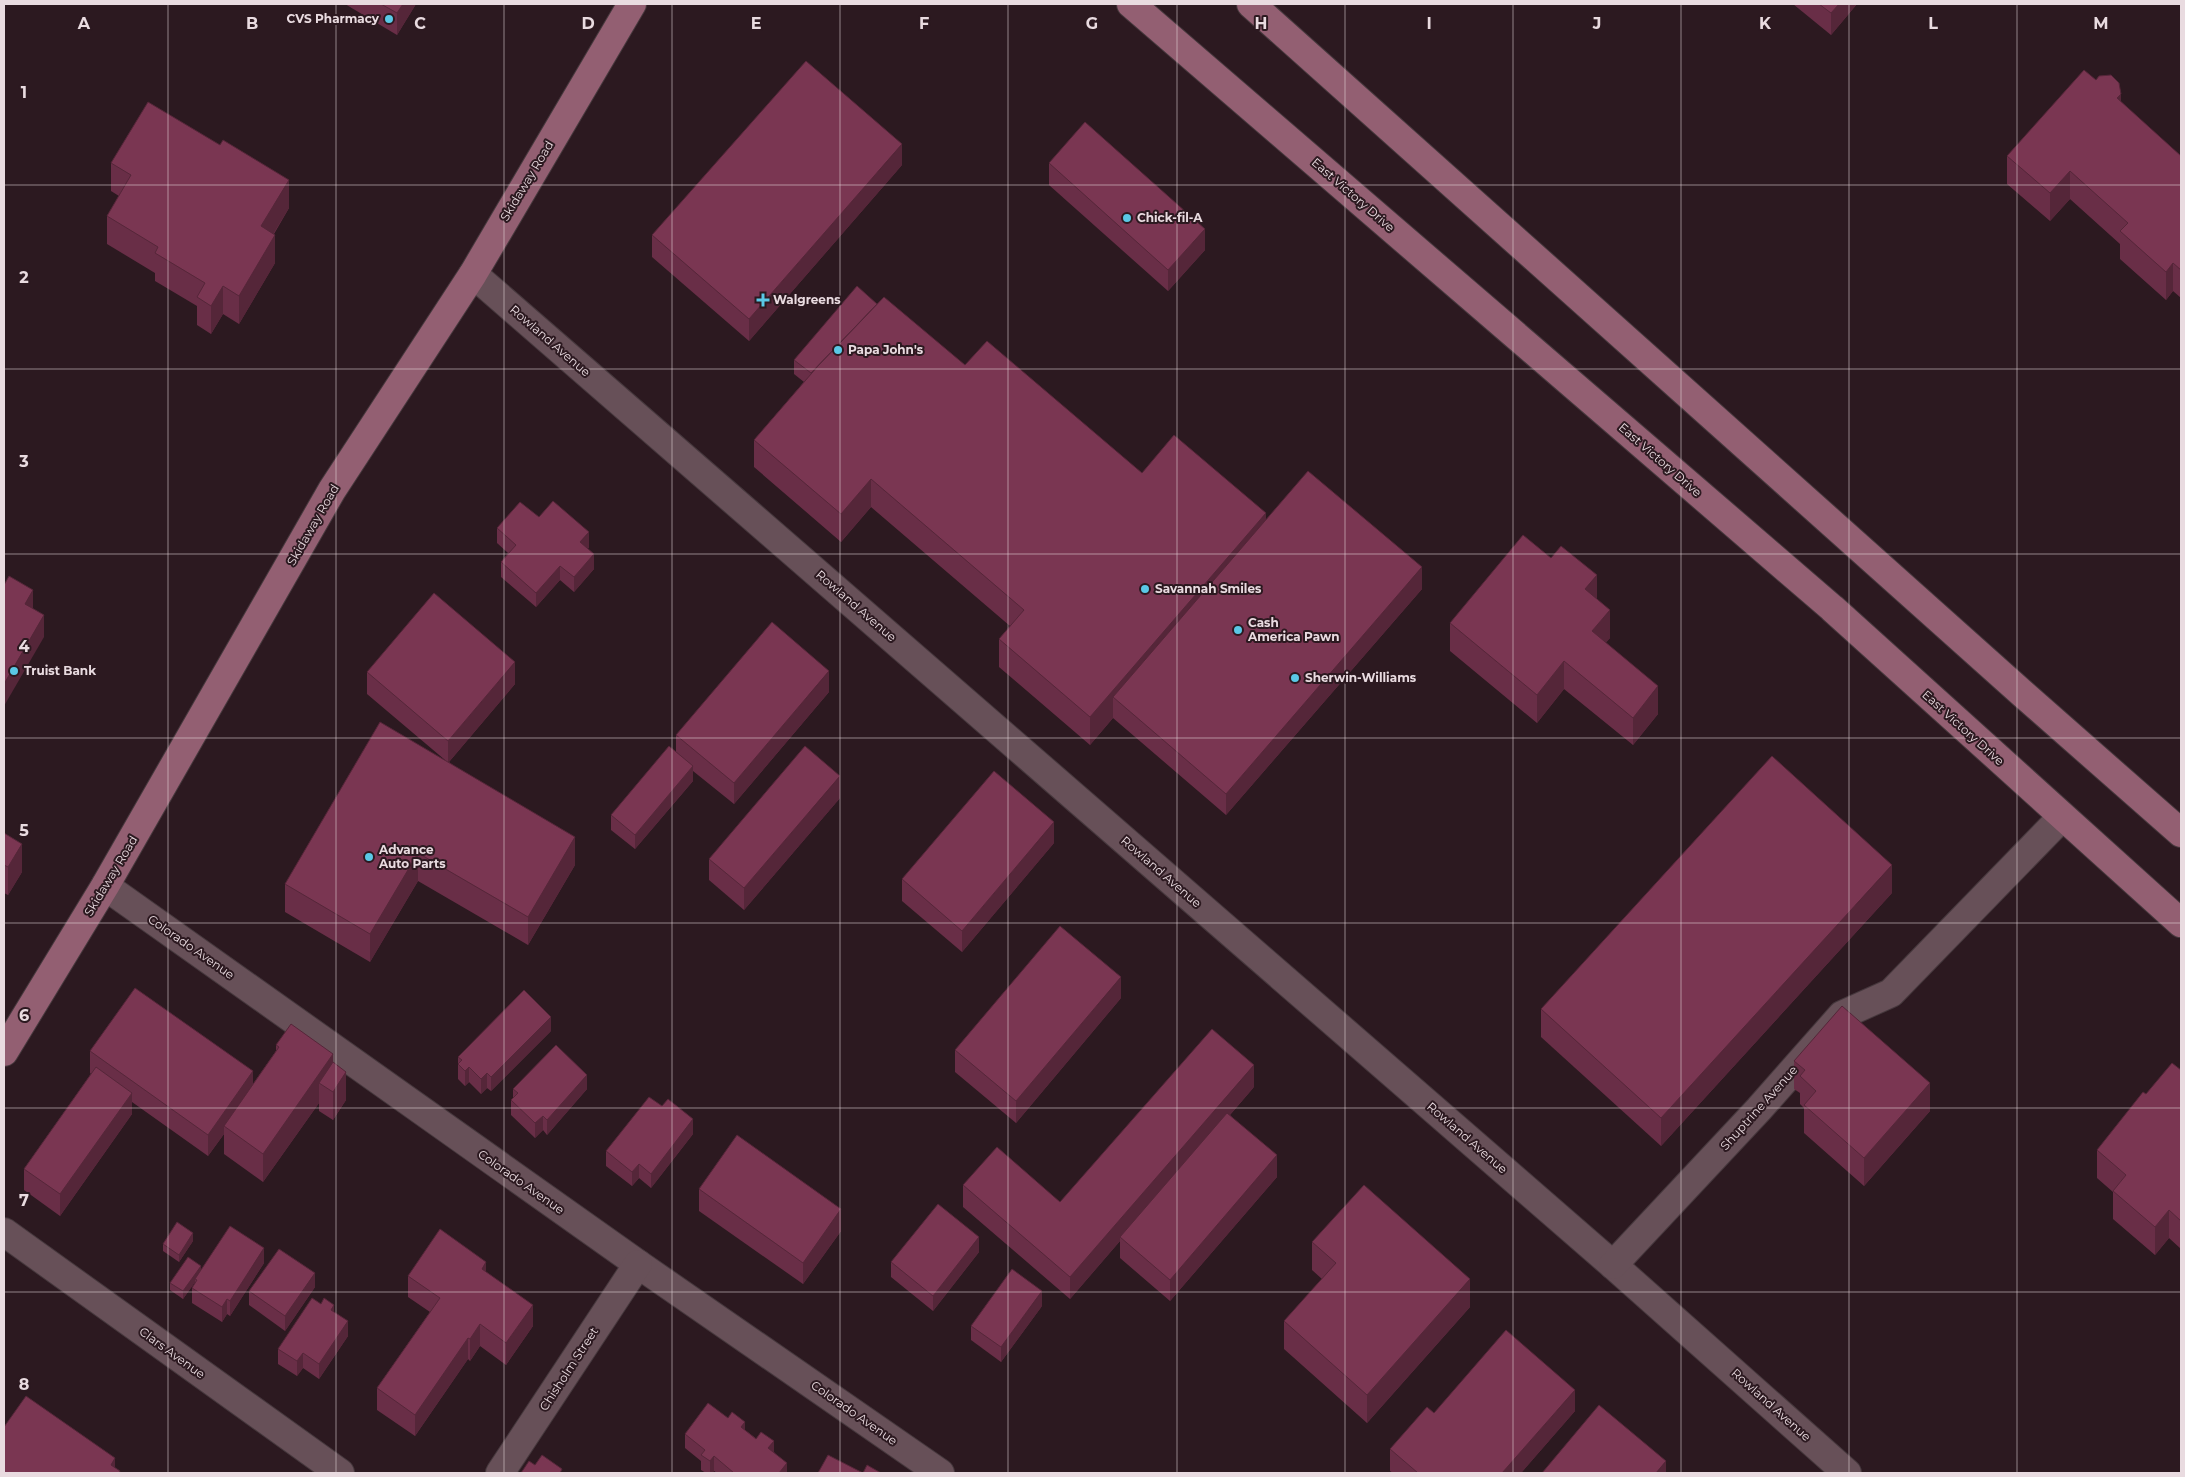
<svg xmlns="http://www.w3.org/2000/svg" width="2185" height="1477" font-family="Montserrat,sans-serif">
  <rect width="100%" height="100%" fill="#2c1920"/>
  <g fill="none" stroke-linecap="round" stroke-linejoin="round">
    <defs>
      <g id="minor">
        <polyline points="473,274 1613,1265 1847,1473"/>
        <polyline points="105,886 638,1264 940,1473"/>
        <polyline points="4,1232 340,1473"/>
        <polyline points="1613,1265 1759,1109 1842,1015 1891,993 2062,817"/>
        <polyline points="500,1473 638,1264"/>
      </g>
      <g id="primary">
        <polyline points="1131,4 1832,608 2181,923"/>
        <polyline points="1251,4 2023,694 2181,833"/>
        <polyline points="4,1052 105,886 332,490 473,274 632,4"/>
      </g>
    </defs>
    <use href="#minor" stroke="#46383d" stroke-width="30"/>
    <use href="#primary" stroke="#46383d" stroke-width="30"/>
    <use href="#minor" stroke="#675058" stroke-width="28"/>
    <use href="#primary" stroke="#935f72" stroke-width="28"/>
  </g>
  <g fill="#692e47">
    <polygon points="345,4 416,4 397,35"/>
    <polygon points="1793,4 1857,4 1831,35"/>
    <polygon points="2096,80 2181,156 2181,298 2173,291 2166,300 2120,259 2120,244 2070,199 2050,221 2007,184 2007,156"/>
    <polygon points="111,163 289,208 274,234 275,263 239,324 223,314 211,334 197,325 197,306 155,281 155,273 107,244 107,216 119,196 111,191"/>
    <polygon points="1049,163 1205,250 1168,291 1049,185"/>
    <polygon points="902,165 749,341 652,257 652,235"/>
    <polygon points="877,304 965,365 1142,473 1266,520 1422,589 1226,815 1113,718 1090,745 999,667 999,639 1010,626 871,507 841,542 754,467 754,440 804,382 794,374 794,360"/>
    <polygon points="539,517 589,547 588,549 594,569 574,592 560,580 536,607 501,577 501,562 508,553 497,543 497,528"/>
    <polygon points="1597,599 1610,638 1605,643 1658,714 1633,745 1564,689 1537,723 1450,651 1450,623"/>
    <polygon points="367,672 515,684 449,762 575,865 528,945 418,881 370,962 285,912 285,884 445,760 367,694"/>
    <polygon points="829,692 734,804 693,771 693,781 635,849 611,830 611,815 676,752 676,735"/>
    <polygon points="840,798 744,910 709,880 709,859"/>
    <polygon points="4,833 22,872 8,895 4,893"/>
    <polygon points="1054,843 962,952 902,901 902,879"/>
    <polygon points="1892,893 1661,1146 1541,1037 1541,1009"/>
    <polygon points="1121,998 1016,1123 955,1072 955,1050"/>
    <polygon points="551,1031 491,1091 487,1088 481,1094 469,1082 465,1086 458,1079 458,1057"/>
    <polygon points="276,1045 333,1063 346,1100 333,1120 319,1111 319,1103 263,1182 224,1154 224,1134 208,1156 132,1102 132,1114 60,1216 24,1190 24,1169 91,1074 90,1073 90,1051 253,1084 276,1051"/>
    <polygon points="1794,1061 1930,1111 1864,1186 1804,1133 1804,1108 1800,1104 1800,1093 1794,1089"/>
    <polygon points="2181,1070 2181,1249 2169,1238 2155,1255 2113,1219 2113,1192 2097,1178 2097,1150 2146,1094"/>
    <polygon points="1254,1087 1230,1115 1277,1177 1170,1301 1120,1258 1120,1241 1070,1299 963,1207 963,1185 1060,1202"/>
    <polygon points="513,1089 587,1089 547,1135 543,1130 535,1138 511,1115 511,1100 513,1098"/>
    <polygon points="693,1134 651,1188 639,1178 632,1186 606,1166 606,1151"/>
    <polygon points="699,1189 841,1231 803,1284 699,1211"/>
    <polygon points="193,1241 179,1262 163,1251 163,1244"/>
    <polygon points="1312,1242 1470,1307 1367,1423 1284,1349 1284,1321 1322,1279 1312,1270"/>
    <polygon points="979,1252 933,1311 891,1277 891,1262"/>
    <polygon points="264,1263 230,1316 227,1314 222,1322 192,1303 192,1288 195,1283 195,1282 183,1299 170,1290 170,1283 201,1269"/>
    <polygon points="486,1272 533,1326 506,1365 480,1346 470,1361 468,1359 415,1436 377,1410 377,1388 430,1312 408,1297 408,1276"/>
    <polygon points="315,1287 285,1331 249,1305 249,1291"/>
    <polygon points="321,1304 334,1312 348,1336 319,1379 303,1368 297,1376 278,1364 278,1349"/>
    <polygon points="1042,1306 1001,1362 971,1340 971,1326"/>
    <polygon points="1575,1411 1521,1473 1393,1473 1390,1471 1390,1449 1434,1413"/>
    <polygon points="745,1430 774,1452 787,1473 717,1473 714,1471 712,1473 706,1473 701,1470 701,1461 685,1448 685,1434"/>
  </g>
  <g fill="#552639">
    <polygon points="403,4 416,4 397,35 397,13"/>
    <polygon points="1839,4 1857,4 1831,35 1831,13"/>
    <polygon points="2121,94 2121,122 2117,98"/>
    <polygon points="902,144 902,165 749,341 749,319"/>
    <polygon points="2070,171 2070,199 2050,221 2050,193"/>
    <polygon points="289,180 289,208 261,254 261,226"/>
    <polygon points="1205,229 1205,250 1168,291 1168,270"/>
    <polygon points="275,235 275,263 239,324 239,296"/>
    <polygon points="2173,263 2173,291 2166,300 2166,272"/>
    <polygon points="223,286 223,314 211,334 211,306"/>
    <polygon points="871,479 871,507 841,542 841,514"/>
    <polygon points="1266,513 1266,541 1113,697 1113,718 1090,745 1090,717"/>
    <polygon points="589,532 589,547 580,557 580,542"/>
    <polygon points="594,554 594,569 574,592 574,577"/>
    <polygon points="560,566 560,580 536,607 536,593"/>
    <polygon points="1422,567 1422,589 1226,815 1226,794"/>
    <polygon points="1597,575 1597,603 1585,589"/>
    <polygon points="33,590 33,611 25,604"/>
    <polygon points="1610,610 1610,638 1592,659 1592,631"/>
    <polygon points="44,615 44,637 4,706 4,684"/>
    <polygon points="1564,661 1564,689 1537,723 1537,695"/>
    <polygon points="515,662 515,684 448,763 448,741"/>
    <polygon points="829,671 829,692 734,804 734,783"/>
    <polygon points="1658,686 1658,714 1633,745 1633,718"/>
    <polygon points="693,766 693,781 635,849 635,835"/>
    <polygon points="840,776 840,798 744,910 744,888"/>
    <polygon points="1054,822 1054,843 962,952 962,931"/>
    <polygon points="575,837 575,865 528,945 528,917"/>
    <polygon points="22,844 22,872 8,895 8,867"/>
    <polygon points="418,853 418,881 370,962 370,934"/>
    <polygon points="1892,865 1892,893 1661,1146 1661,1118"/>
    <polygon points="1121,977 1121,998 1016,1123 1016,1101"/>
    <polygon points="551,1017 551,1031 491,1091 491,1077"/>
    <polygon points="333,1054 333,1082 319,1083 319,1103 263,1182 263,1154"/>
    <polygon points="1254,1065 1254,1087 1122,1239 1120,1237 1120,1241 1070,1299 1070,1277"/>
    <polygon points="469,1067 469,1082 465,1086 465,1071"/>
    <polygon points="253,1071 253,1093 224,1126 224,1134 208,1156 208,1135"/>
    <polygon points="346,1072 346,1100 333,1120 333,1092"/>
    <polygon points="487,1073 487,1088 481,1094 481,1079"/>
    <polygon points="587,1075 587,1089 547,1135 547,1120"/>
    <polygon points="1930,1083 1930,1111 1864,1186 1864,1158"/>
    <polygon points="132,1093 132,1114 60,1216 60,1194"/>
    <polygon points="543,1116 543,1130 535,1138 535,1123"/>
    <polygon points="693,1119 693,1134 651,1188 651,1174"/>
    <polygon points="1277,1155 1277,1177 1170,1301 1170,1280"/>
    <polygon points="639,1164 639,1178 632,1186 632,1172"/>
    <polygon points="841,1209 841,1231 803,1284 803,1263"/>
    <polygon points="2169,1210 2169,1238 2155,1255 2155,1227"/>
    <polygon points="193,1233 193,1241 179,1262 179,1255"/>
    <polygon points="979,1237 979,1252 933,1311 933,1296"/>
    <polygon points="264,1248 264,1263 230,1316 230,1301"/>
    <polygon points="486,1262 486,1283 482,1269"/>
    <polygon points="201,1266 201,1273 195,1279 195,1282 183,1299 183,1291"/>
    <polygon points="315,1273 315,1287 285,1331 285,1316"/>
    <polygon points="1470,1279 1470,1307 1367,1423 1367,1395"/>
    <polygon points="1042,1291 1042,1306 1001,1362 1001,1347"/>
    <polygon points="227,1299 227,1314 222,1322 222,1307"/>
    <polygon points="334,1305 334,1320 331,1310"/>
    <polygon points="533,1305 533,1326 506,1365 506,1343"/>
    <polygon points="348,1321 348,1336 319,1379 319,1364"/>
    <polygon points="480,1324 480,1346 470,1361 470,1339"/>
    <polygon points="468,1338 468,1359 415,1436 415,1415"/>
    <polygon points="303,1353 303,1368 297,1376 297,1361"/>
    <polygon points="1575,1390 1575,1411 1521,1473 1502,1473"/>
    <polygon points="745,1422 745,1436 741,1427"/>
    <polygon points="774,1441 774,1456 768,1448"/>
    <polygon points="714,1456 714,1471 712,1473 710,1473 710,1461"/>
    <polygon points="115,1458 115,1473 111,1465"/>
    <polygon points="1666,1461 1666,1473 1656,1473"/>
    <polygon points="787,1463 787,1473 779,1473"/>
  </g>
  <g fill="#7a3652" stroke="#552639">
    <polygon points="381,4 403,4 397,13"/>
    <polygon points="1819,4 1839,4 1831,13"/>
    <polygon points="806,61 902,144 749,319 652,235"/>
    <polygon points="2084,70 2096,80 2099,76 2111,75 2119,83 2121,94 2117,98 2181,156 2181,270 2173,263 2166,272 2120,231 2128,223 2070,171 2050,193 2007,156"/>
    <polygon points="148,102 220,145 223,140 289,180 261,226 275,235 239,296 223,286 211,306 197,297 205,283 155,253 158,247 107,216 131,175 111,163"/>
    <polygon points="1085,122 1205,229 1168,270 1049,163"/>
    <polygon points="857,286 877,304 811,373 794,360"/>
    <polygon points="884,297 965,365 987,341 1142,473 1174,435 1266,513 1090,717 999,639 1024,610 871,479 841,514 754,440 818,366"/>
    <polygon points="1308,471 1422,567 1226,794 1113,697"/>
    <polygon points="553,501 589,532 580,542 594,554 574,577 560,566 536,593 501,562 516,545 497,528 520,502 539,517"/>
    <polygon points="1523,535 1551,558 1561,546 1597,575 1585,589 1610,610 1592,631 1658,686 1633,718 1564,661 1537,695 1450,623"/>
    <polygon points="9,576 33,590 25,604 44,615 4,684 4,585"/>
    <polygon points="434,593 515,662 448,741 367,672"/>
    <polygon points="772,622 829,671 734,783 676,735"/>
    <polygon points="380,722 575,837 528,917 418,853 370,934 285,884"/>
    <polygon points="669,746 693,766 635,835 611,815"/>
    <polygon points="805,746 840,776 744,888 709,859"/>
    <polygon points="1772,756 1892,865 1661,1118 1541,1009"/>
    <polygon points="994,771 1054,822 962,931 902,879"/>
    <polygon points="4,833 22,844 8,867 4,865"/>
    <polygon points="1060,926 1121,977 1016,1101 955,1050"/>
    <polygon points="135,988 253,1071 208,1135 90,1051"/>
    <polygon points="524,990 551,1017 491,1077 487,1073 481,1079 469,1067 465,1071 458,1064 462,1060 458,1057"/>
    <polygon points="1842,1006 1930,1083 1864,1158 1804,1105 1816,1091 1800,1076 1805,1070 1794,1061"/>
    <polygon points="291,1024 333,1054 263,1154 224,1126 279,1047 276,1045"/>
    <polygon points="1212,1029 1254,1065 1070,1277 963,1185 997,1147 1060,1202"/>
    <polygon points="556,1045 587,1075 547,1120 543,1116 535,1123 511,1100 518,1093 513,1089"/>
    <polygon points="333,1062 346,1072 333,1092 319,1083"/>
    <polygon points="2172,1063 2181,1070 2181,1221 2169,1210 2155,1227 2113,1191 2126,1175 2097,1150 2143,1092 2146,1094"/>
    <polygon points="96,1067 132,1093 60,1194 24,1169"/>
    <polygon points="649,1097 662,1106 668,1099 693,1119 651,1174 639,1164 632,1172 606,1151"/>
    <polygon points="1227,1113 1277,1155 1170,1280 1120,1237"/>
    <polygon points="737,1135 841,1209 803,1263 699,1189"/>
    <polygon points="1364,1185 1470,1279 1367,1395 1284,1321 1336,1263 1312,1242"/>
    <polygon points="938,1204 979,1237 933,1296 891,1262"/>
    <polygon points="177,1222 193,1233 179,1255 163,1244"/>
    <polygon points="230,1226 264,1248 230,1301 227,1299 222,1307 192,1288 197,1280 195,1279"/>
    <polygon points="440,1229 486,1262 482,1269 533,1305 506,1343 480,1324 470,1339 468,1338 415,1415 377,1388 440,1298 408,1276"/>
    <polygon points="279,1249 315,1273 285,1316 249,1291"/>
    <polygon points="188,1257 201,1266 183,1291 170,1283"/>
    <polygon points="1012,1269 1042,1291 1001,1347 971,1326"/>
    <polygon points="312,1298 321,1304 324,1298 334,1305 331,1310 348,1321 319,1364 303,1353 297,1361 278,1349"/>
    <polygon points="1506,1330 1575,1390 1502,1473 1418,1473 1390,1449 1427,1407 1434,1413"/>
    <polygon points="26,1396 115,1458 111,1465 120,1471 119,1473 4,1473 4,1427"/>
    <polygon points="708,1403 728,1418 732,1412 745,1422 741,1427 756,1439 761,1432 774,1441 768,1448 787,1463 779,1473 734,1473 714,1456 710,1461 701,1455 705,1450 685,1434"/>
    <polygon points="1599,1405 1666,1461 1656,1473 1542,1473"/>
    <polygon points="542,1455 562,1469 560,1473 521,1473 529,1461 535,1465"/>
    <polygon points="828,1455 863,1473 867,1465 881,1473 818,1473"/>
  </g>
  <path fill="none" stroke="#e9dbe0" stroke-width="1" stroke-opacity="0.55" d="M168 4V1473M336 4V1473M504 4V1473M672 4V1473M840 4V1473M1008 4V1473M1177 4V1473M1345 4V1473M1513 4V1473M1681 4V1473M1849 4V1473M2017 4V1473M4 185H2181M4 369H2181M4 554H2181M4 738H2181M4 923H2181M4 1108H2181M4 1292H2181"/>
  <g fill="#5ac8e6" stroke="#2c1920" stroke-width="2">
    <circle cx="389" cy="19" r="5"/>
    <circle cx="1127" cy="218" r="5"/>
    <path d="M760.5 292.5h5v5h5v5h-5v5h-5v-5h-5v-5h5z"/>
    <circle cx="838" cy="350" r="5"/>
    <circle cx="1145" cy="589" r="5"/>
    <circle cx="1238" cy="630" r="5"/>
    <circle cx="14" cy="671" r="5"/>
    <circle cx="1295" cy="678" r="5"/>
    <circle cx="369" cy="857" r="5"/>
  </g>
  <g text-anchor="middle" stroke-width="4" stroke-linejoin="round" paint-order="stroke">
    <g font-size="12" font-weight="bold" fill="#e9dbe0" stroke="#2c1920" text-anchor="start">
      <text x="379" y="23" text-anchor="end">CVS Pharmacy</text>
      <text x="1137" y="222">Chick-fil-A</text>
      <text x="773" y="304">Walgreens</text>
      <text x="848" y="354">Papa John's</text>
      <text x="1155" y="593">Savannah Smiles</text>
      <text x="1248" y="627">Cash<tspan x="1248" dy="14">America Pawn</tspan></text>
      <text x="24" y="675">Truist Bank</text>
      <text x="1305" y="682">Sherwin-Williams</text>
      <text x="379" y="854">Advance<tspan x="379" dy="14">Auto Parts</tspan></text>
    </g>
    <g font-size="12" fill="#e9dbe0" stroke="#2c1920">
      <text transform="translate(527 181) rotate(-59)" y="4">Skidaway Road</text>
      <text transform="translate(1353 195) rotate(41)" y="4">East Victory Drive</text>
      <text transform="translate(550 341) rotate(41)" y="4">Rowland Avenue</text>
      <text transform="translate(1660 460) rotate(41)" y="4">East Victory Drive</text>
      <text transform="translate(313 525) rotate(-60)" y="4">Skidaway Road</text>
      <text transform="translate(856 606) rotate(41)" y="4">Rowland Avenue</text>
      <text transform="translate(1963 728) rotate(42)" y="4">East Victory Drive</text>
      <text transform="translate(1161 872) rotate(41)" y="4">Rowland Avenue</text>
      <text transform="translate(111 876) rotate(-59)" y="4">Skidaway Road</text>
      <text transform="translate(191 947) rotate(35)" y="4">Colorado Avenue</text>
      <text transform="translate(1759 1108) rotate(-48)" y="4">Shuptrine Avenue</text>
      <text transform="translate(1467 1138) rotate(41)" y="4">Rowland Avenue</text>
      <text transform="translate(521 1182) rotate(35)" y="4">Colorado Avenue</text>
      <text transform="translate(172 1353) rotate(36)" y="4">Clars Avenue</text>
      <text transform="translate(569 1369) rotate(-57)" y="4">Chisholm Street</text>
      <text transform="translate(1771 1405) rotate(42)" y="4">Rowland Avenue</text>
      <text transform="translate(854 1413) rotate(35)" y="4">Colorado Avenue</text>
    </g>
  </g>
  <g font-size="16" text-anchor="middle" font-weight="bold" fill="#e9dbe0" stroke="#2c1920" stroke-width="4" stroke-linejoin="round" paint-order="stroke">
    <text x="84" y="29">A</text>
    <text x="252" y="29">B</text>
    <text x="420" y="29">C</text>
    <text x="588" y="29">D</text>
    <text x="756" y="29">E</text>
    <text x="924" y="29">F</text>
    <text x="1092" y="29">G</text>
    <text x="1261" y="29">H</text>
    <text x="1429" y="29">I</text>
    <text x="1597" y="29">J</text>
    <text x="1765" y="29">K</text>
    <text x="1933" y="29">L</text>
    <text x="2101" y="29">M</text>
    <text x="24" y="98">1</text>
    <text x="24" y="283">2</text>
    <text x="24" y="467">3</text>
    <text x="24" y="652">4</text>
    <text x="24" y="836">5</text>
    <text x="24" y="1021">6</text>
    <text x="24" y="1206">7</text>
    <text x="24" y="1390">8</text>
  </g>
  <rect width="2185" height="1477" fill="none" stroke="#e9dbe0" stroke-width="10"/>
</svg>
